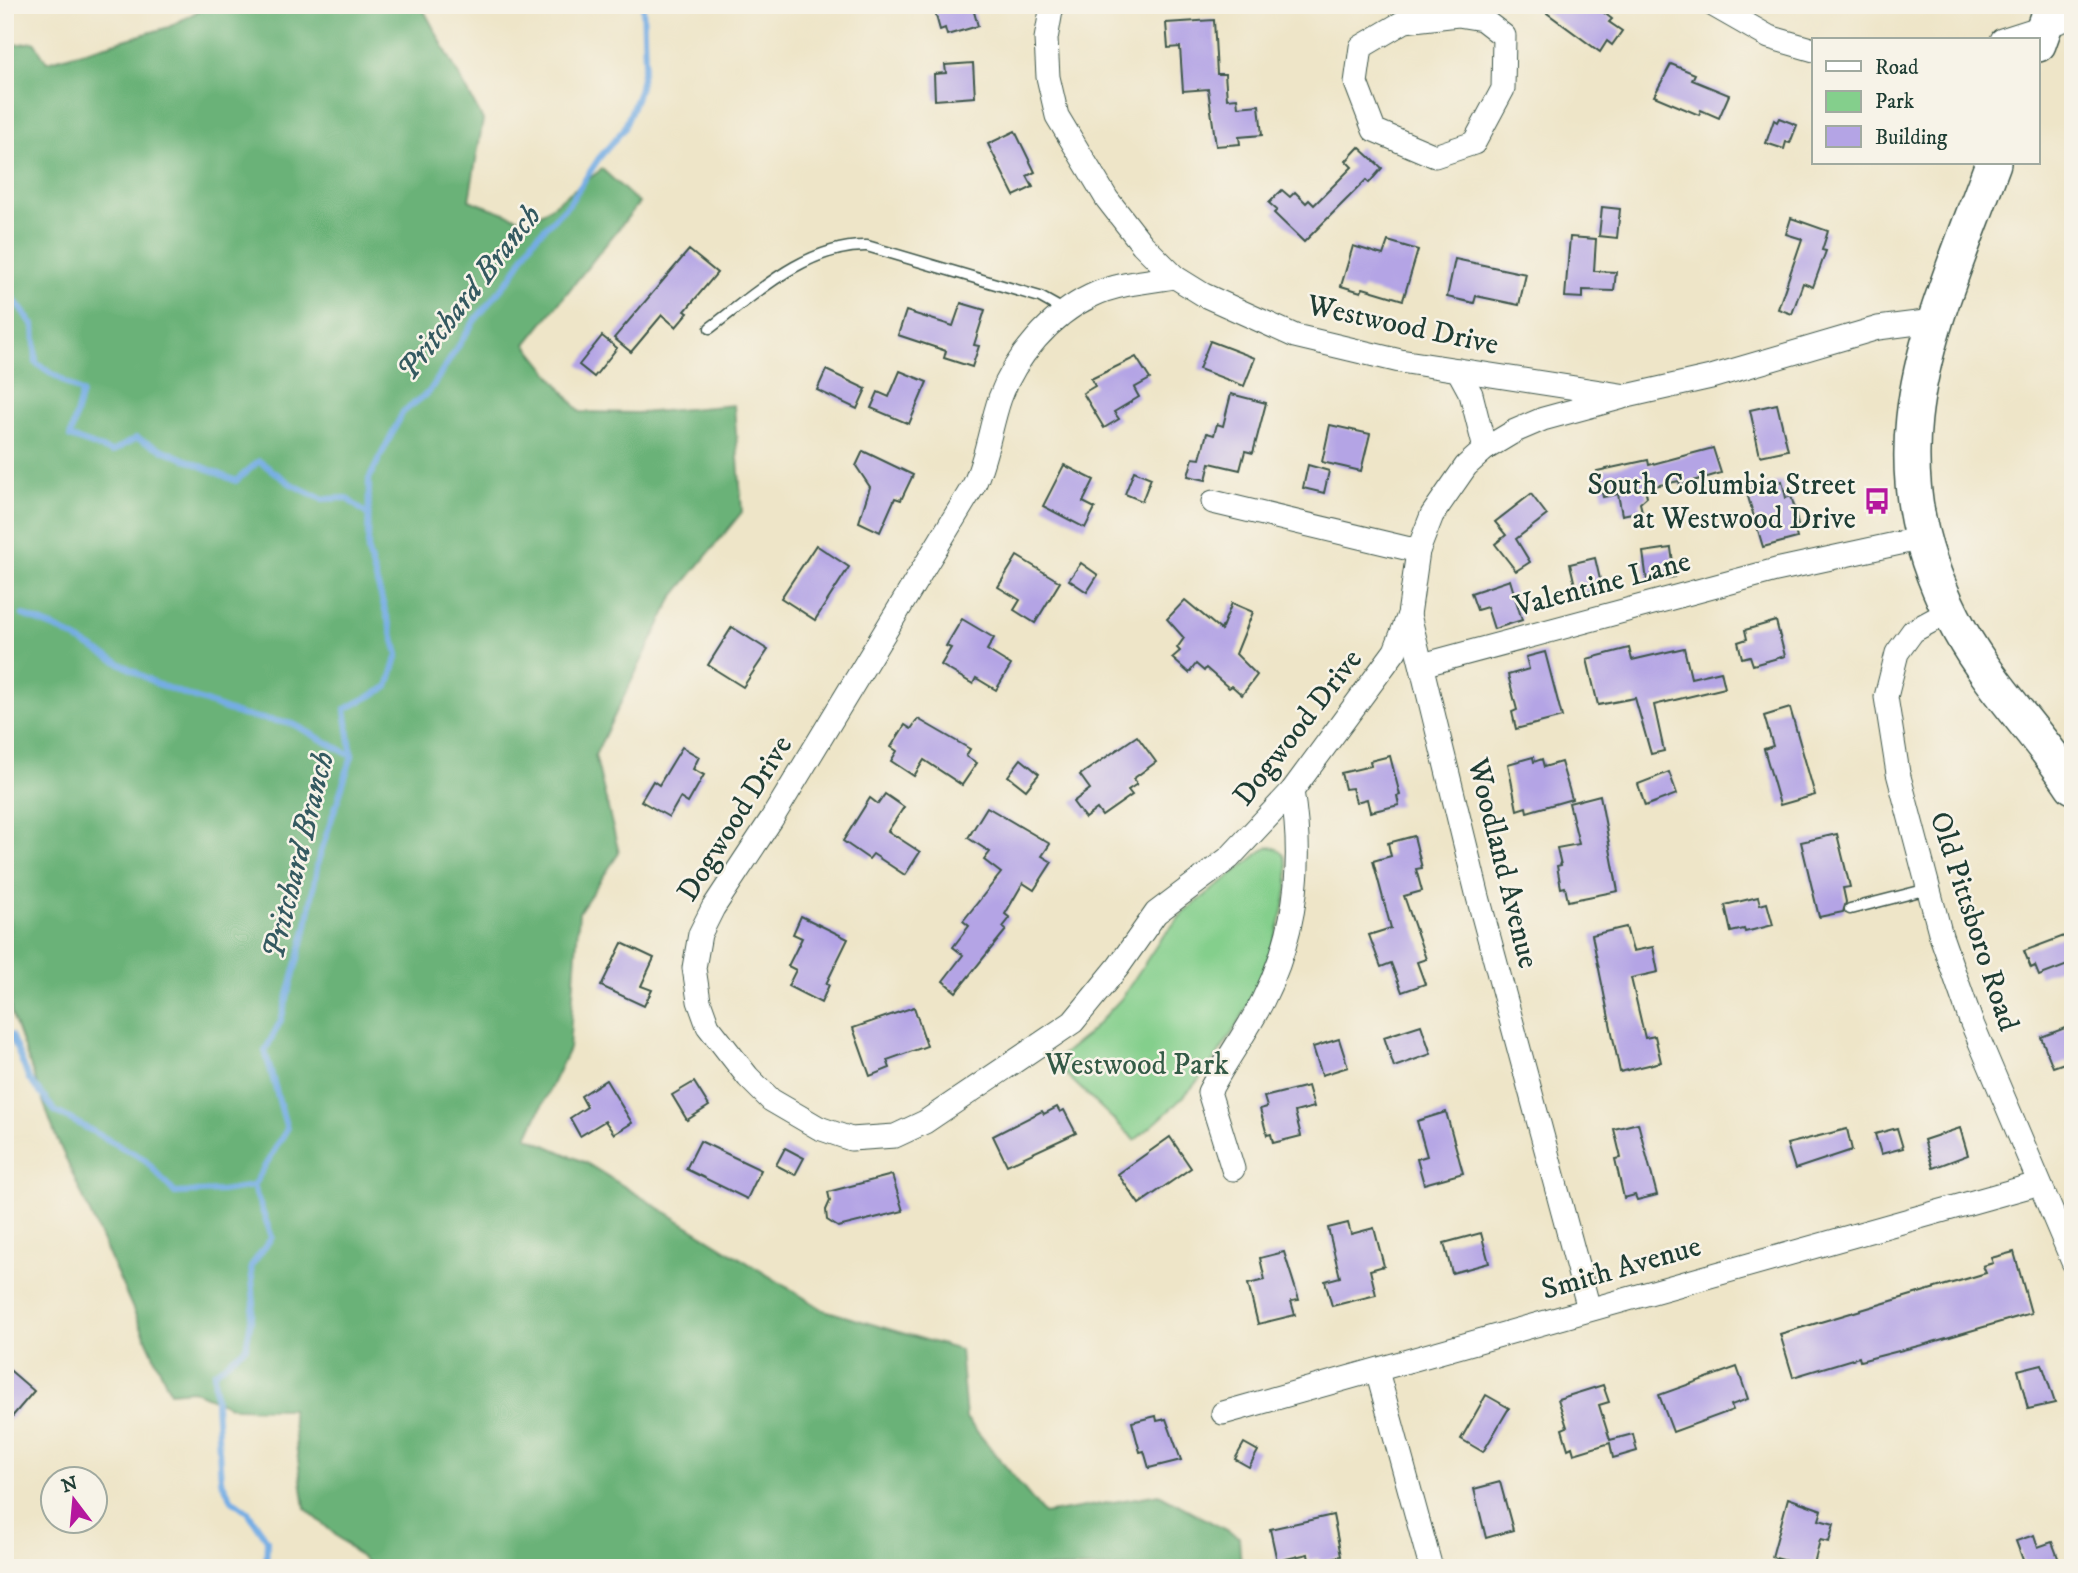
<svg xmlns="http://www.w3.org/2000/svg" width="2078" height="1573" font-family="'IM FELL DW Pica',serif">
  <rect width="100%" height="100%" fill="#f7f3e8"/>
  <filter id="ink" filterUnits="userSpaceOnUse"><feTurbulence type="fractalNoise" baseFrequency=".0143" numOctaves="2"/><feDisplacementMap in="SourceGraphic" scale="14" xChannelSelector="R" yChannelSelector="G"/><feConvolveMatrix kernelMatrix="1 2 1 2 8 2 1 2 1" color-interpolation-filters="sRGB"/></filter>
  <filter id="wash" filterUnits="userSpaceOnUse"><feTurbulence type="fractalNoise" baseFrequency=".00686" numOctaves="4" result="noise"/><feDisplacementMap in="SourceGraphic" scale="28" xChannelSelector="R" yChannelSelector="G"/><feGaussianBlur stdDeviation="1.57" result="paint"/><feColorMatrix in="noise" values="0 0 0 0 0 0 0 0 0 0 0 0 0 0 0 0 0 1.4 0 .05"/><feComposite in="paint" operator="in"/></filter>
  <g filter="url(#wash)">
    <rect width="100%" height="100%" fill="#eee5c8"/>
    <path fill="#84cf8c" stroke="#528660" stroke-width="2" d="M1267 847C1318 845 1262 977 1251 1000 1241 1021 1228 1040 1215 1059 1193 1090 1165 1116 1135 1140L1053 1062 1087 1035 1121 999 1160 940 1183 913Z"/>
    <polygon fill="#6bb278" stroke="#457856" stroke-width="2" points="209,5 421,5 483,120 469,200 530,222 602,169 639,203 526,344 580,412 640,413 734,405 742,512 673,597 595,755 619,853 579,912 569,1049 527,1137 586,1163 824,1310 960,1350 966,1418 1044,1514 1159,1494 1239,1537 1241,1568 373,1568 305,1508 291,1409 235,1408 192,1390 170,1392 56,1137 11,1012 5,775 5,46 34,42 47,62 169,27"/>
    <g fill="none" stroke-linecap="round" stroke-linejoin="round">
      <g stroke="#75ade4" stroke-width="6">
        <polyline points="5,297 12,297 34,326 36,363 82,393 70,437 112,452 136,438 236,481 259,461 291,484 322,499 346,498 368,515"/>
        <polyline points="23,615 62,631 157,684 241,715 293,724 352,756"/>
        <polyline points="11,1035 29,1079 55,1111 144,1159 175,1193 221,1191 253,1186"/>
        <polyline points="266,1568 267,1540 248,1512 232,1500 221,1480 214,1373 246,1347 254,1304 251,1266 272,1237 253,1186 287,1129 265,1051 281,1020 307,926 318,861 352,756 345,709 388,687 398,654 368,552 369,479 403,412 429,392 475,320 512,276 533,240 569,204 599,158 624,129 639,91 645,62 643,5"/>
      </g>
    </g>
    <g id="blocks">
      <g fill="#b4a4e5">
        <polygon points="933,5 972,5 978,26 947,35 945,28 940,30"/>
        <polygon points="1536,5 1594,5 1612,19 1609,22 1622,31 1612,45 1607,41 1600,52"/>
        <polygon points="1214,20 1217,74 1225,74 1227,99 1237,98 1238,107 1259,105 1262,135 1239,137 1240,144 1216,146 1208,89 1183,91 1180,47 1168,48 1166,23"/>
        <polygon points="973,63 975,97 935,100 934,74 946,73 945,65"/>
        <polygon points="1671,64 1695,74 1692,80 1729,95 1719,118 1701,110 1699,115 1654,96"/>
        <polygon points="1779,118 1797,125 1790,143 1786,142 1784,149 1766,143 1774,120 1777,122"/>
        <polygon points="1015,131 1035,172 1027,176 1033,187 1014,196 988,144"/>
        <polygon points="1359,147 1382,168 1369,183 1366,180 1304,242 1274,213 1277,210 1269,203 1282,190 1290,197 1295,192 1306,203 1309,200 1314,205 1352,167 1346,161"/>
        <polygon points="1602,207 1620,209 1617,238 1599,236"/>
        <polygon points="1791,218 1828,231 1822,250 1826,251 1813,287 1803,283 1792,314 1778,309 1802,239 1786,234"/>
        <polygon points="1570,237 1596,239 1594,271 1616,272 1614,291 1583,290 1583,298 1565,297"/>
        <polygon points="1388,241 1418,250 1403,300 1363,288 1361,292 1341,286 1353,246 1383,255"/>
        <polygon points="689,250 717,273 685,311 688,313 676,327 662,315 631,352 614,338"/>
        <polygon points="1455,259 1526,274 1519,305 1476,296 1474,303 1447,297"/>
        <polygon points="961,303 985,310 974,345 979,346 972,367 944,358 946,351 898,335 906,311 953,326"/>
        <polygon points="602,336 617,348 594,377 579,365"/>
        <polygon points="1210,341 1255,358 1244,386 1199,369"/>
        <polygon points="1136,357 1150,379 1134,388 1139,397 1114,412 1119,419 1104,428 1083,393 1095,386 1091,379"/>
        <polygon points="826,370 866,389 857,409 817,390"/>
        <polygon points="900,371 927,382 909,424 871,408 878,392 889,397"/>
        <polygon points="1231,394 1266,403 1253,453 1245,451 1240,470 1210,463 1206,480 1188,476 1193,458 1200,459 1207,433 1214,435 1217,424 1223,426"/>
        <polygon points="1777,404 1788,450 1760,456 1750,410"/>
        <polygon points="1330,425 1370,434 1361,471 1322,462"/>
        <polygon points="1713,448 1721,473 1680,485 1679,481 1645,488 1647,497 1640,503 1642,511 1622,515 1618,494 1603,497 1597,471 1648,460 1649,465"/>
        <polygon points="863,451 913,475 901,500 895,498 880,532 859,522 870,487 856,466"/>
        <polygon points="1064,465 1094,480 1083,502 1095,508 1085,528 1043,506"/>
        <polygon points="1308,465 1329,471 1324,493 1303,488"/>
        <polygon points="1134,471 1151,478 1142,501 1125,494"/>
        <polygon points="1782,481 1786,498 1791,496 1794,506 1798,525 1794,527 1797,538 1763,547 1746,490"/>
        <polygon points="1531,494 1547,515 1516,539 1530,562 1516,571 1495,544 1506,535 1495,522"/>
        <polygon points="816,545 849,567 815,620 781,598"/>
        <polygon points="1671,548 1675,577 1647,581 1643,552"/>
        <polygon points="1017,556 1060,582 1035,623 1014,610 1020,600 998,587"/>
        <polygon points="1595,558 1602,588 1577,594 1570,564"/>
        <polygon points="1081,563 1098,575 1087,592 1069,580"/>
        <polygon points="1510,580 1522,620 1494,629 1487,607 1477,610 1471,593"/>
        <polygon points="1185,600 1221,630 1232,603 1253,612 1236,654 1257,675 1242,695 1232,686 1229,688 1206,668 1204,671 1196,664 1189,673 1172,658 1180,651 1177,648 1184,638 1167,619"/>
        <polygon points="962,619 994,638 987,650 1011,665 996,690 976,678 973,684 941,665 951,648 946,646"/>
        <polygon points="1776,621 1785,656 1753,665 1750,656 1742,658 1738,642 1747,639 1745,630"/>
        <polygon points="732,627 768,650 743,687 708,665"/>
        <polygon points="1629,648 1632,660 1684,648 1691,678 1721,671 1725,688 1654,705 1664,751 1651,754 1635,698 1598,705 1587,659"/>
        <polygon points="1545,652 1562,717 1516,729 1512,712 1517,710 1508,675 1529,669 1526,657"/>
        <polygon points="1790,708 1815,795 1780,805 1764,749 1773,746 1764,716"/>
        <polygon points="918,719 970,749 966,756 977,763 962,785 924,760 914,776 891,761 897,751 891,747 905,725 911,729"/>
        <polygon points="1137,736 1156,762 1133,779 1137,784 1128,790 1132,795 1102,816 1097,809 1085,818 1073,802 1090,789 1080,775"/>
        <polygon points="682,747 699,757 693,769 704,775 688,803 680,798 669,817 641,801 653,781 659,785"/>
        <polygon points="1390,756 1400,795 1397,796 1399,805 1370,812 1367,799 1356,802 1352,788 1345,789 1341,773 1371,766 1370,761"/>
        <polygon points="1533,757 1534,762 1542,759 1544,767 1561,762 1572,799 1527,812 1526,807 1517,810 1508,764"/>
        <polygon points="1021,759 1039,774 1026,790 1008,776"/>
        <polygon points="1669,772 1677,794 1645,806 1638,784"/>
        <polygon points="885,794 904,807 888,831 920,852 905,875 873,854 869,859 843,841 870,798 878,804"/>
        <polygon points="1600,795 1618,891 1568,901 1565,887 1561,888 1557,866 1561,865 1557,848 1579,844 1569,803"/>
        <polygon points="987,807 1050,844 1042,856 1052,862 1034,890 1023,883 1005,914 1010,918 1003,927 1006,930 956,992 943,981 963,955 953,947 969,926 963,921 1001,873 984,860 990,852 968,838"/>
        <polygon points="1837,834 1850,887 1843,888 1846,902 1843,912 1819,917 1801,842"/>
        <polygon points="1414,836 1422,868 1416,869 1422,891 1404,896 1426,959 1417,962 1425,984 1402,992 1391,963 1381,967 1369,935 1391,928 1373,861 1391,856 1388,843"/>
        <polygon points="1758,897 1760,905 1767,903 1773,925 1745,932 1744,929 1731,932 1725,905"/>
        <polygon points="801,916 848,939 826,984 829,985 821,1003 788,986 796,970 788,966 802,938 793,934"/>
        <polygon points="1626,927 1633,951 1653,947 1658,972 1631,978 1645,1038 1655,1036 1661,1062 1620,1072 1592,935"/>
        <polygon points="2064,936 2073,963 2039,976 2035,966 2031,968 2024,951"/>
        <polygon points="622,943 654,958 641,986 652,990 644,1006 601,986"/>
        <polygon points="914,1007 927,1046 887,1060 890,1068 870,1076 853,1028"/>
        <polygon points="1421,1025 1431,1054 1394,1067 1384,1037"/>
        <polygon points="2073,1025 2073,1060 2053,1067 2041,1037"/>
        <polygon points="1339,1039 1348,1067 1322,1075 1313,1047"/>
        <polygon points="606,1080 632,1123 614,1134 605,1121 580,1136 570,1118 587,1107 581,1096"/>
        <polygon points="694,1082 709,1106 687,1120 672,1095"/>
        <polygon points="1308,1086 1314,1107 1295,1112 1301,1136 1273,1143 1271,1134 1267,1135 1260,1109 1267,1107 1264,1097"/>
        <polygon points="1057,1107 1060,1112 1064,1110 1076,1133 1007,1165 993,1136 1042,1111 1044,1114"/>
        <polygon points="1446,1112 1463,1173 1424,1184 1417,1159 1427,1156 1417,1121"/>
        <polygon points="1638,1123 1657,1195 1637,1200 1635,1195 1624,1198 1615,1159 1621,1158 1614,1129"/>
        <polygon points="1897,1128 1903,1148 1881,1154 1875,1134"/>
        <polygon points="1960,1128 1968,1155 1933,1168 1924,1140"/>
        <polygon points="1847,1129 1852,1150 1795,1169 1787,1144"/>
        <polygon points="1170,1137 1191,1168 1139,1204 1118,1174"/>
        <polygon points="700,1141 761,1170 747,1199 686,1169"/>
        <polygon points="785,1148 804,1158 795,1175 776,1165"/>
        <polygon points="892,1175 903,1211 838,1227 827,1220 826,1210 830,1201 828,1192"/>
        <polygon points="1348,1223 1351,1234 1374,1228 1384,1266 1370,1270 1376,1295 1332,1306 1325,1281 1340,1277 1328,1228"/>
        <polygon points="1481,1233 1489,1263 1452,1273 1444,1243"/>
        <polygon points="1284,1252 1299,1300 1291,1301 1295,1315 1258,1324 1248,1284 1265,1280 1260,1258"/>
        <polygon points="2014,1252 2031,1313 1926,1344 1860,1361 1859,1357 1793,1377 1780,1334 1986,1273 1983,1266 1993,1263 1991,1258"/>
        <polygon points="2042,1364 2055,1403 2028,1409 2018,1370"/>
        <polygon points="5,1366 34,1391 5,1425"/>
        <polygon points="1737,1367 1748,1399 1731,1405 1733,1410 1673,1432 1659,1395"/>
        <polygon points="1603,1385 1609,1402 1599,1405 1610,1440 1633,1434 1637,1451 1613,1458 1610,1443 1574,1454 1572,1447 1568,1449 1562,1429 1567,1427 1558,1399"/>
        <polygon points="1486,1395 1509,1408 1483,1452 1461,1439"/>
        <polygon points="1156,1416 1157,1421 1166,1419 1181,1460 1149,1468 1144,1451 1140,1452 1132,1422"/>
        <polygon points="1244,1443 1258,1451 1249,1467 1235,1459"/>
        <polygon points="1500,1482 1513,1530 1486,1538 1474,1489"/>
        <polygon points="1788,1498 1822,1510 1819,1520 1834,1524 1829,1542 1820,1540 1813,1568 1772,1557"/>
        <polygon points="1333,1515 1341,1556 1319,1561 1319,1558 1309,1560 1308,1554 1277,1561 1270,1529"/>
        <polygon points="2034,1535 2038,1547 2052,1542 2060,1563 2047,1568 2026,1568 2016,1541"/>
      </g>
    </g>
  </g>
  <g filter="url(#ink)">
    <use href="#blocks" fill-opacity="0" stroke="#3e564a" stroke-width="2"/>
    <g fill="none" stroke-linecap="round" stroke-linejoin="round">
      <defs>
        <g id="service">
          <polyline points="1743,23 1748,5"/>
          <path d="M710 328C756 293 807 245 867 246L1040 297 1065 311"/>
          <polyline points="1850,909 1928,889"/>
        </g>
        <g id="minor">
          <polyline points="1052,5 1046,39 1048,77 1057,116 1107,199 1142,244 1175,277 1204,295 1295,336 1400,361 1627,396 1711,377 1878,328 1933,321"/>
          <polyline points="1713,5 1769,37 1814,50"/>
          <polygon points="1458,15 1482,19 1504,36 1503,89 1474,143 1435,156 1374,130 1356,83 1361,47 1405,21"/>
          <polyline points="2002,40 2073,17"/>
          <path d="M1175 277C1148 281 1115 284 1091 296 1051 315 1015 357 1000 398 990 427 987 457 974 485L771 820 713 908 700 934 694 968 699 1001 708 1026 748 1077 771 1100 819 1128 851 1139 895 1136 925 1122 1073 1022 1118 967 1156 913 1229 858 1292 791 1395 651 1409 615"/>
          <polyline points="1458,370 1471,394 1485,449"/>
          <polyline points="1213,502 1418,551"/>
          <polyline points="1950,611 1913,631 1897,653 1886,697 1898,773 1941,936 1971,1021 2073,1262"/>
          <polyline points="1422,665 1776,570 1923,538"/>
          <path d="M1233 1169 1209 1092C1225 1061 1247 1032 1263 1000 1296 934 1304 863 1292 791"/>
          <polyline points="1589,1309 1478,897 1409,615 1418,551 1432,515 1466,466 1485,449 1515,431 1543,419 1620,398"/>
          <polyline points="1377,1371 1431,1568"/>
          <polyline points="1223,1413 2037,1184"/>
        </g>
        <g id="primary">
          <polyline points="2038,44 2052,5"/>
          <path d="M1993 163C1931 332 1864 454 1960 631 1991 687 2038 733 2073 786"/>
        </g>
      </defs>
      <use href="#service" stroke="#3e564a" stroke-width="13"/>
      <use href="#minor" stroke="#3e564a" stroke-width="25"/>
      <use href="#primary" stroke="#3e564a" stroke-width="38"/>
      <use href="#service" stroke="#fff" stroke-width="10"/>
      <use href="#minor" stroke="#fff" stroke-width="23"/>
      <use href="#primary" stroke="#fff" stroke-width="35"/>
    </g>
  </g>
  <defs>
    <symbol id="bus-bare" viewBox="-9 -9 18 18"><path d="M-5-6H5V4H4V6H2V4H-2V6H-4V4H-5ZM-3.5-4V0h7V-4ZM-3.5 1.2v1.5H-2V1.2ZM2 1.2v1.5H3.5V1.2Z" fill="#b5179e" stroke="#f7f3e8" stroke-width="2.5" paint-order="stroke"/></symbol>
  </defs>
  <g fill-rule="evenodd">
    <use href="#bus-bare" x="1858" y="482" width="38" height="38"/>
  </g>
  <g text-anchor="middle" stroke-width="5" stroke-linejoin="round" paint-order="stroke">
    <g font-size="30" fill="#1f3d34" stroke="#f7f3e8">
      <text transform="translate(1403 324) rotate(12)" y="10">Westwood Drive</text>
      <text transform="translate(1602 583) rotate(-15)" y="10">Valentine Lane</text>
      <text transform="translate(1297 727) rotate(-52)" y="10">Dogwood Drive</text>
      <text transform="translate(734 818) rotate(-58)" y="10">Dogwood Drive</text>
      <text transform="translate(1504 863) rotate(76)" y="10">Woodland Avenue</text>
      <text transform="translate(1975 921) rotate(72)" y="10">Old Pittsboro Road</text>
      <text transform="translate(1621 1267) rotate(-16)" y="10">Smith Avenue</text>
    </g>
    <g font-size="30" fill="#1f3d34" stroke="#f7f3e8" text-anchor="end">
      <text x="1856" y="494">South Columbia Street<tspan x="1856" dy="34">at Westwood Drive</tspan></text>
    </g>
    <g font-size="30" fill="#335a46" stroke="#f7f3e8">
      <text x="1137" y="1074">Westwood Park</text>
    </g>
    <g font-size="32" font-style="italic" fill="#345960" stroke="#f7f3e8">
      <text transform="translate(468 292) rotate(-52)" y="11">Pritchard Branch</text>
      <text transform="translate(297 855) rotate(-76)" y="11">Pritchard Branch</text>
    </g>
  </g>
  <rect width="2078" height="1573" fill="none" stroke="#f7f3e8" stroke-width="28"/>
  <rect x="1812" y="38" width="228" height="126" fill="#f7f3e8" stroke="#a1aaa0" stroke-width="2"/>
  <rect x="1826" y="61" width="35" height="10" fill="#ffffff" stroke="#a1aaa0" stroke-width="2"/>
  <text x="1875" y="74" font-size="21" fill="#1f3d34">Road</text>
  <rect x="1826" y="91" width="35" height="21" fill="#84cf8c" stroke="#a1aaa0" stroke-width="2"/>
  <text x="1875" y="108" font-size="21" fill="#1f3d34">Park</text>
  <rect x="1826" y="126" width="35" height="21" fill="#b4a4e5" stroke="#a1aaa0" stroke-width="2"/>
  <text x="1875" y="144" font-size="21" fill="#1f3d34">Building</text>
  <g transform="translate(74 1500) rotate(344)"><circle r="33" fill="#f7f3e8" stroke="#a1aaa0" stroke-width="2"/>
  <path d="M0-5L12 26L0 18L-12 26Z" fill="#b5179e"/>
  <text y="-10" font-size="19" font-weight="bold" text-anchor="middle" fill="#1f3d34">N</text>
  </g>
</svg>
